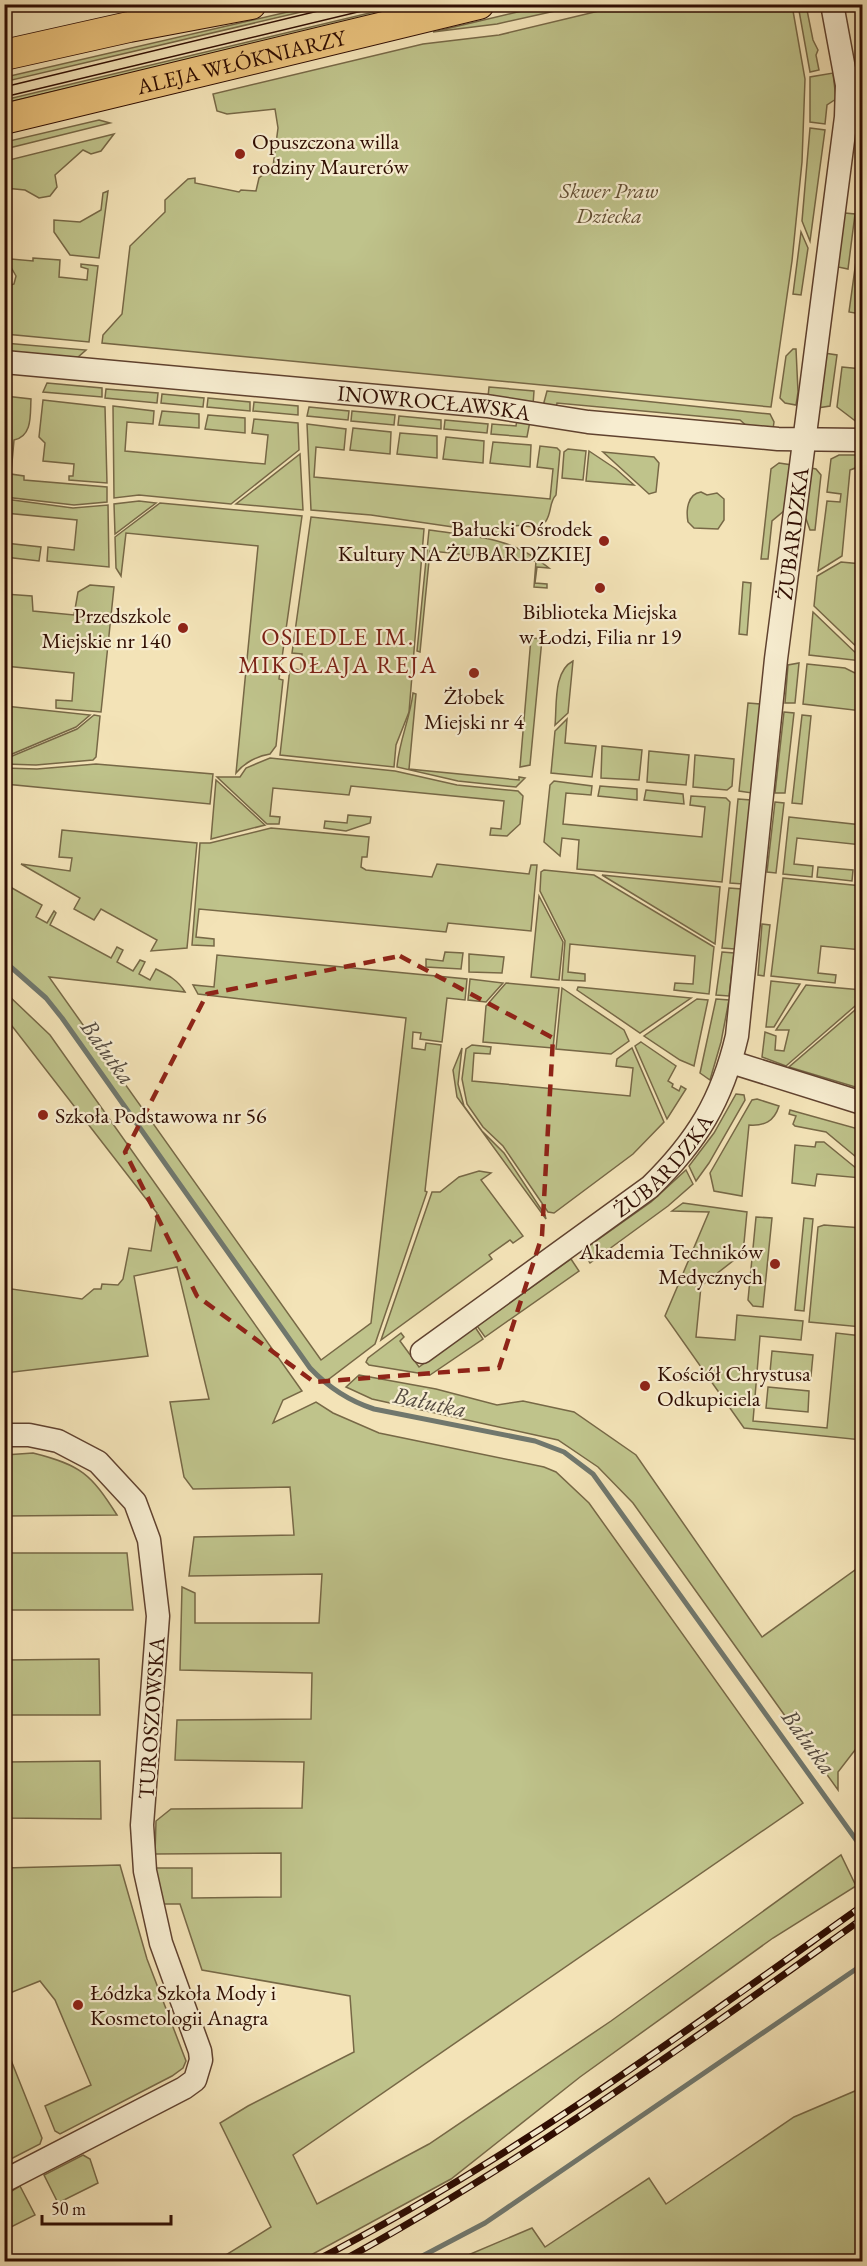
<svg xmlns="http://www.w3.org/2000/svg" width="867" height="2266" font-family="'EB Garamond',serif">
  <rect width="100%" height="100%" fill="#f3e3b7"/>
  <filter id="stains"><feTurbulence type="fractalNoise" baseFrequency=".00333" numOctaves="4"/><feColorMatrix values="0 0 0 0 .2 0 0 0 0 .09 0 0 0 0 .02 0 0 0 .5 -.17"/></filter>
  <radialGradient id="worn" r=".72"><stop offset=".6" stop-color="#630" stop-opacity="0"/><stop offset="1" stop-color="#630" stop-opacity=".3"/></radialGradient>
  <g fill="#bfc38b" stroke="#776846" stroke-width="1.5">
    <polygon points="322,4 331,5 12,80 10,76"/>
    <polygon points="628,4 792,5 805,79 802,162 792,261 771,407 102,343 103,335 122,314 130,246 165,212 165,200 188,179 195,178 195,183 239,192 241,190 256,191 259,178 265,173 272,174 278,128 275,109 227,114 217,111 213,94 423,44 499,35"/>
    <polygon points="403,5 417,5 5,103 4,100"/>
    <polygon points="547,5 582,5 497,24 433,32"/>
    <polygon points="798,5 806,5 813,40 818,50 816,55 819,70 810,72"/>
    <polygon points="833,73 836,99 827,105 825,124 810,122 810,77"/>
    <polygon points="99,120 110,123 5,149 5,142"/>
    <polygon points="810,128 825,130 810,241 802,221"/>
    <polygon points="114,134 101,151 91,154 83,150 55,175 57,187 50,196 39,198 25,190 5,188 5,161"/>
    <polygon points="108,191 99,258 70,255 54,232 54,220 80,222 101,210 103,193"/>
    <polygon points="845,213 855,214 848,269 838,267 842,214"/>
    <polygon points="862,217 862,305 860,314 849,312"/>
    <polygon points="801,232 808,248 801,295 793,294"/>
    <polygon points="33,258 60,260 59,277 87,280 88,269 81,267 81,264 98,266 89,342 5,334 5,287 14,284 16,276 8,262 11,259 33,261"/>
    <polygon points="4,343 86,350 77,358 8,352 5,349"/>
    <polygon points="793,349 796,349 798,392 796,405 785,403 780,398 786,356"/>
    <polygon points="824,353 837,355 830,406 817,408"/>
    <polygon points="842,367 862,369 862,426 837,407"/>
    <polygon points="47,383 102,388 102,397 43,392"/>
    <polygon points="489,387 534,391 533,405 488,397"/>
    <polygon points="106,389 158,393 157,403 105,398"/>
    <polygon points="547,391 770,414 774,422 773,429 749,428 740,420 557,403 556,408 543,406"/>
    <polygon points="162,394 204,398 203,407 161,403"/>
    <path d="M5 396 31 399C30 414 33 436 14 440L11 474 24 476V480L107 487V502L74 505 5 497Z"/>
    <polygon points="208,398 250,402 250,411 207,407"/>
    <polygon points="43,400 105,407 107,483 69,480 69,476 73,476 74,464 43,461 45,443 39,437"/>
    <polygon points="254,402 298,406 298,415 253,411"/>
    <polygon points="113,406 154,411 153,424 127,422 125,451 265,464 268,435 252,433 254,419 298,423 299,450 231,504 139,495 114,498"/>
    <polygon points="309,407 349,411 348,420 307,416"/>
    <polygon points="162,411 199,414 199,428 159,425"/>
    <polygon points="352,411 395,415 394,425 351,421"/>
    <polygon points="208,415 245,418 245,433 205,429"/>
    <polygon points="399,416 441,420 441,429 398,425"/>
    <polygon points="517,419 530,421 527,437 491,434 492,424 516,426"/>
    <polygon points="445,420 488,424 487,433 444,429"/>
    <path d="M307 424 346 429 344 450 316 447 314 477 550 499 553 469 537 467 540 446 557 448 560 451 556 495C549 502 552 512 546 521 536 533 525 523 514 526 510 528 505 532 501 534L371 515 311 510Z"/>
    <polygon points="353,428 391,432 390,454 350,450"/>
    <polygon points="400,433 437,436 437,458 397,454"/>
    <polygon points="446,437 484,441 483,463 443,459"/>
    <polygon points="493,442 531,445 530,467 490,463"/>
    <polygon points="568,449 586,451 583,480 562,478 564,452"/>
    <polygon points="589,451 616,469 634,485 586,481"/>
    <polygon points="603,452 654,457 659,463 656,492 649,494"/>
    <polygon points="300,454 303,510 236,504"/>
    <path d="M839 455H862C863 464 858 468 850 470L842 556 818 571 827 501 840 502 841 494 827 492 831 459Z"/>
    <polygon points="779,463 792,465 785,510 772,521 768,559 761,559 771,469"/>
    <polygon points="811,468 816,469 821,475 815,530 810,530 804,513"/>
    <path d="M701 492 707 495 717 493 724 499V520L718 529 694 528 688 522C686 511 687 494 701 492Z"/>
    <polygon points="5,499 73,508 108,505 109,567 47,561 48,547 74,550 77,520 5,513"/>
    <polygon points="139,501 156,503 115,534 114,504"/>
    <path d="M160 503 302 516 279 679 283 680 276 746 270 754C257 756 244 763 236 773L258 546 126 533 121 576 116 568 115 537Z"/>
    <polygon points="311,517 424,529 409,712 396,745 394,767 280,755 290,668 301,670 302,654 292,653"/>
    <path d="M429 530C476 537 510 536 549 568L537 567 535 583 547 584V588L534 587 536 561 430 551 420 652 417 651Z"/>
    <polygon points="5,543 41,547 39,561 5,557"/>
    <polygon points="841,562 862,564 862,652 814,606 817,576"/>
    <polygon points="743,582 751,583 747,635 739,634"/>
    <polygon points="90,585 114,587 101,712 56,708 56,700 72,701 74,673 5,666 5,594 32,596 33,611 74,615 78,592"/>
    <polygon points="813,612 862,659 862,661 809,655"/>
    <polygon points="531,638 542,639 530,765 520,767"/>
    <path d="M573 661 568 713 555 725C557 706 553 671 573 661Z"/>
    <polygon points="799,663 795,703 785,703 788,665"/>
    <polygon points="807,664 845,668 861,676 862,711 803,704"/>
    <path d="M413 693 416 694 409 769 519 780V777L525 778 516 787 458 781 397 767C399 741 410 719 413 693Z"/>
    <polygon points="748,703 760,704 752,793 739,791"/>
    <polygon points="5,706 90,715 76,727 5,757"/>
    <polygon points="784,712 794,713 785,793 775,793"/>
    <polygon points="94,715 100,716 96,757 93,760 36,765 5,764 5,759 77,729"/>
    <polygon points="802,715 811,716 802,804 792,803"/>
    <polygon points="567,719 565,743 596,746 592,777 551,773 555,731"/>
    <polygon points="602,746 642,750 639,780 601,778"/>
    <polygon points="649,751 689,755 686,785 647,782"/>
    <polygon points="695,755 734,759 732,786 727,790 693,787"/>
    <polygon points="270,758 395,771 457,785 518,791 523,796 520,824 507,836 490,835 491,828 501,829 504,801 351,786 349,795 273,788 270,816 280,817 279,824 267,824 217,777 240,777 246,768"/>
    <polygon points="96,764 213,774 210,804 5,784 5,768 37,769"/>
    <polygon points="216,780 265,825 211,839"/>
    <polygon points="554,781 592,786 591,795 566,793 563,824 702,837 705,807 690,805 691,796 726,798 730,802 722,882 577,869 579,840 562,838 560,856 544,842 550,785"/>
    <polygon points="600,786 637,789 637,800 598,796"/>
    <polygon points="646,790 683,794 684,804 644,800"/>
    <polygon points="738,799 751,800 743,884 730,883"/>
    <polygon points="775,802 784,803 776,873 767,872"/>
    <polygon points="348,815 371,817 370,823 346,831 324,828 325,821 347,823"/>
    <polygon points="789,817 862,825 862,845 797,838 794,864 813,866 812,877 783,874"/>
    <polygon points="271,828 369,837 367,857 362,857 361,867 366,870 432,877 437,864 529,874 531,865 537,865 531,931 448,923 446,932 199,909 196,937 214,939 214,946 192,945 200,843 210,843"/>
    <polygon points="62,830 197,843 187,948 151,951 157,940 101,909 94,920 74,909 80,898 21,864 70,871 72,858 59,857"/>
    <polygon points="818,867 853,870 852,881 817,877"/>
    <polygon points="544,870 594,875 714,947 709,994 674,990 675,983 693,984 695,956 570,944 568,972 585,974 585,981 562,980 565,941 540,891 541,872"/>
    <polygon points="602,875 720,887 715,944"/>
    <polygon points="783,878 862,886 862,950 821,946 818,973 836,975 835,983 771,976"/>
    <path d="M5 884 42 905 36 917 47 923 54 911 56 913 50 925 111 958 117 947 123 950 117 962 133 971 140 960 145 962 139 974 150 980 156 969C168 975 178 980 185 992L49 977 321 1360 371 1323 406 1018 198 994 193 985 214 987 217 955 467 979 465 1000 447 998 442 1042 420 1039 421 1033 413 1032 412 1048 425 1050 426 1043 441 1045 425 1191 427 1192 375 1344 325 1382 310 1368 62 1018 46 998 5 961Z"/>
    <polygon points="729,888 742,889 735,949 722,948"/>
    <polygon points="539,896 563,942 559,980 531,977"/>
    <polygon points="762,924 770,925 764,976 758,975"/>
    <polygon points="445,952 463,953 461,969 426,967 426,959 443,961"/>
    <polygon points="722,952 734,953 729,996 716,995"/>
    <polygon points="469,954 504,957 502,973 469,972"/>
    <polygon points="470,979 503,983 486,1002 468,1000"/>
    <polygon points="771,981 800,984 774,1027 766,1027"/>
    <polygon points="506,983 559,988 553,1048 483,1042 486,1006"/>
    <polygon points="806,985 862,990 862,1000 786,1066 762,1057 765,1032 776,1036 775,1050 784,1051 789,1030 776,1030"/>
    <polygon points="578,987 691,998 640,1033 577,990"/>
    <polygon points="562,988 624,1030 629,1041 611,1054 556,1049"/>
    <polygon points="8,995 50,1035 302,1391 283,1400 273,1423 316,1402 333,1413 379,1433 544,1467 556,1472 589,1503 803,1803 293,2155 317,2204 429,2144 611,2021 841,1855 856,1886 773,1938 580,2077 451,2179 300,2261 216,2261 271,2227 220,2123 248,2106 354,2052 350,1996 202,1970 180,1904 161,1904 155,1868 192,1868 192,1898 281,1897 281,1853 155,1854 156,1821 171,1809 302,1808 304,1762 175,1760 177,1720 311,1719 312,1673 180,1670 182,1587 195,1593 195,1623 319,1623 322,1574 189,1576 194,1537 294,1535 290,1487 193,1489 184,1477 170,1402 209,1399 177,1267 134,1276 148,1356 5,1373 5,1288 82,1299 94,1289 101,1289 102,1284 118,1285 123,1279 129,1248 151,1251 157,1213 5,1017 5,1000"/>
    <polygon points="697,999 708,1000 694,1066 680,1060 644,1036"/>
    <polygon points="716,999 729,1000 721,1042 710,1080 700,1073"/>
    <polygon points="862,1004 862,1089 789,1067"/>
    <polygon points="641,1042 676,1066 668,1081 673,1084 672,1087 679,1091 681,1086 686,1089 667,1119 635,1046"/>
    <polygon points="472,1045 491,1047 490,1054 474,1053 472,1081 630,1096 633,1068 616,1066 617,1059 632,1048 664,1122 633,1154 554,1213 548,1212 503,1146 483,1127 467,1104 462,1079 466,1049"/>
    <polygon points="462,1048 458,1084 464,1106 482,1131 504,1153 545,1215 546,1219 457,1097 453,1070"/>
    <polygon points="736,1094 744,1095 745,1100 709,1163 696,1181 689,1166 714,1133"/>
    <path d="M757 1099 779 1106C774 1122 764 1126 749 1125L742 1196 714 1191 710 1173 752 1100Z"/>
    <polygon points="790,1110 862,1130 862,1162 826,1132 795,1126 793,1124 796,1116 789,1114"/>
    <polygon points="816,1142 824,1142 862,1173 862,1178 817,1174 815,1186 792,1183 795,1145 815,1147"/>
    <polygon points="686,1170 693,1184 668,1206 590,1263 582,1251 651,1202"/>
    <polygon points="479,1171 491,1173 481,1180 523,1236 513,1243 510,1240 489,1255 492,1259 381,1340 432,1192 440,1192 459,1177"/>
    <polygon points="683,1203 747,1212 743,1253 701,1286 696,1337 735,1340 737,1315 803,1321 801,1340 760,1336 753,1421 827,1428 836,1333 862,1336 862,1440 744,1428 665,1316 709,1212 672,1211"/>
    <polygon points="756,1217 772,1218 763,1307 753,1306 748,1300"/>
    <polygon points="804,1218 813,1219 804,1311 795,1310"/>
    <polygon points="824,1225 862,1228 862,1327 809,1322 818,1227"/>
    <polygon points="571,1259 579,1271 485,1337 477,1326"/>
    <polygon points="475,1327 483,1339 430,1375 369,1365 366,1362 368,1358 401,1333 404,1337 400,1341 419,1367"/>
    <polygon points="772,1351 813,1355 811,1376 770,1372"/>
    <polygon points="359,1375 436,1389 497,1405 523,1401 574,1412 636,1455 762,1637 862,1565 862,1741 838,1772 838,1790 633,1503 598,1467 558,1440 372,1399 346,1387"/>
    <polygon points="768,1387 809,1391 808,1412 766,1408"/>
    <path d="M33 1453C81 1465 91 1474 117 1515L5 1516V1455Z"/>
    <polygon points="5,1553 127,1553 133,1610 5,1610"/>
    <polygon points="99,1659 100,1715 5,1715 5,1660"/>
    <polygon points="100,1761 101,1819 5,1818 5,1762"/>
    <polygon points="120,1865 147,1959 186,2061 183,2068 172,2076 60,2134 55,2131 45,2106 91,2085 55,2000 40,1981 5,1995 5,1868"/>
    <polygon points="5,2045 42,2138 40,2144 5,2162"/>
    <polygon points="862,2088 862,2261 454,2261 532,2228 545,2247 649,2178 666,2204 794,2117"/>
    <polygon points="83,2155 90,2159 98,2183 58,2203 44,2175"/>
    <polygon points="20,2186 35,2215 5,2230 5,2195"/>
  </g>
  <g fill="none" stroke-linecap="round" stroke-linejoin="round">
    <g stroke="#70776d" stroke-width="5">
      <path d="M4 961 46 998 62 1018 310 1368C328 1387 349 1401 374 1409L535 1441 564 1452 593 1474 862 1848"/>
      <polyline points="411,2262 485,2223 862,1965"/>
    </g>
    <defs>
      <g id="minor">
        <path id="s1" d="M4 362 487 406 588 422 778 439 862 440"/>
        <polyline points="731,1062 862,1103"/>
        <path id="s2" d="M422 1352 650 1187C697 1141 722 1100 737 1036L776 659 846 117 847 85 832 4"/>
        <polyline points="4,1435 29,1435 58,1441 98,1462 135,1502 149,1540 158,1616 142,1825 145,1871 161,1943 200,2051 201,2060 195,2080 184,2088 4,2181"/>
      </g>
      <g id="major">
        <polyline points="4,55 129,27 251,4"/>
        <path id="s3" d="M4 119 479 4"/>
      </g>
    </defs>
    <use href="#minor" stroke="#60422f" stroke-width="25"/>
    <use href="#major" stroke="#2f0d02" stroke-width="32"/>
    <use href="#minor" stroke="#f7edd0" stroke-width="22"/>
    <use href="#major" stroke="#eac27c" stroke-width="30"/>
    <g stroke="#2f0d02" stroke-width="1.5">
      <polyline points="4,87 347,4"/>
      <polyline points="4,97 391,4"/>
    </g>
    <defs>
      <g id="rail">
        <path d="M313 2262C511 2160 682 2034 862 1906"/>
        <path d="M340 2262C524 2162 692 2040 862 1919"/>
      </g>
    </defs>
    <use href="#rail" stroke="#2f0d02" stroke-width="7"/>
    <use href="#rail" stroke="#f7edd0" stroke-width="4.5" stroke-dasharray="14" stroke-linecap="butt"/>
  </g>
  <path fill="none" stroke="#8f2418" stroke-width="4.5" stroke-dasharray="12 8" stroke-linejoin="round" d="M400 956 553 1038 542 1236 499 1368 314 1382 197 1296 125 1152 207 994Z"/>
  <g fill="#8f2418" stroke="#f7edd0" stroke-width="2">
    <circle cx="240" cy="154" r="6"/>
    <circle cx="604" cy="541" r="6"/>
    <circle cx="600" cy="588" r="6"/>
    <circle cx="183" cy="628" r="6"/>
    <circle cx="474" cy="673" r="6"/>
    <circle cx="43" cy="1115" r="6"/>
    <circle cx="775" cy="1264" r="6"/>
    <circle cx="645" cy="1386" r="6"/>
    <circle cx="78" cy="2005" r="6"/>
  </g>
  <g text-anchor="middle" stroke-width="4.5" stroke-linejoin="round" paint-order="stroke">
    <g font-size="22" fill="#2f0d02" stroke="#f7edd0">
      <text dy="8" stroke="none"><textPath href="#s3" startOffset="244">ALEJA WŁÓKNIARZY</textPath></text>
      <text dy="8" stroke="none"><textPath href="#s1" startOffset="432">INOWROCŁAWSKA</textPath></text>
      <text dy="8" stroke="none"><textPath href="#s2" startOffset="964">ŻUBARDZKA</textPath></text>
      <text dy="8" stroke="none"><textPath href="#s2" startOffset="306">ŻUBARDZKA</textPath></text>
      <text transform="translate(151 1718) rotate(-86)" y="8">TUROSZOWSKA</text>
    </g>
    <g font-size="22" fill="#2f0d02" stroke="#f7edd0" text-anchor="start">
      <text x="252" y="149">Opuszczona willa<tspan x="252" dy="25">rodziny Maurerów</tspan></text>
      <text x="592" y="536" text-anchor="end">Bałucki Ośrodek<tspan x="592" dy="25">Kultury NA ŻUBARDZKIEJ</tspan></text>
      <text x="600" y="619" text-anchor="middle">Biblioteka Miejska<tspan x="600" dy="25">w Łodzi, Filia nr 19</tspan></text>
      <text x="171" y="623" text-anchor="end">Przedszkole<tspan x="171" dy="25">Miejskie nr 140</tspan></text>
      <text x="474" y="704" text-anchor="middle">Żłobek<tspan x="474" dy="25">Miejski nr 4</tspan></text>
      <text x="55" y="1123">Szkoła Podstawowa nr 56</text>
      <text x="763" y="1259" text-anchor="end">Akademia Techników<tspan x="763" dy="25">Medycznych</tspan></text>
      <text x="657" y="1381">Kościół Chrystusa<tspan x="657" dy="25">Odkupiciela</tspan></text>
      <text x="90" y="2000">Łódzka Szkoła Mody i<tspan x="90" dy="25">Kosmetologii Anagra</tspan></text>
    </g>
    <g font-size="22" font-style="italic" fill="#614d32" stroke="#f7edd0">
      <text x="609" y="198">Skwer Praw<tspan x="609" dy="25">Dziecka</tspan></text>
    </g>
    <g font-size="24" letter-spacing="1.5" fill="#7a1f14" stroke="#f7edd0">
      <text x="338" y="645">OSIEDLE IM.<tspan x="338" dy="28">MIKOŁAJA REJA</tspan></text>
    </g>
    <g font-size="24" font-style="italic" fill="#554b40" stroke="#f7edd0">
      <text transform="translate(108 1052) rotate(54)" y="8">Bałutka</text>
      <text transform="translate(430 1402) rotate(12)" y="8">Bałutka</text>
      <text transform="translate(809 1742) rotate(54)" y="8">Bałutka</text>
    </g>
  </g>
  <rect width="867" height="2266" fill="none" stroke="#f3e3b7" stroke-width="24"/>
  <rect x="6" y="6" width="855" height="2254" fill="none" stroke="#2f0d02" stroke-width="3"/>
  <rect x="12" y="12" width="843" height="2242" fill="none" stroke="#2f0d02" stroke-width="1.5"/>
  <path d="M42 2215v9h129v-9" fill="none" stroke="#2f0d02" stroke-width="3"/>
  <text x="51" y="2215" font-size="18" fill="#2f0d02" stroke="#f7edd0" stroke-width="4.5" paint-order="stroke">50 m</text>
  <rect width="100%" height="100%" filter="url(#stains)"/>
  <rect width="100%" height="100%" fill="url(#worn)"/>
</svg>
